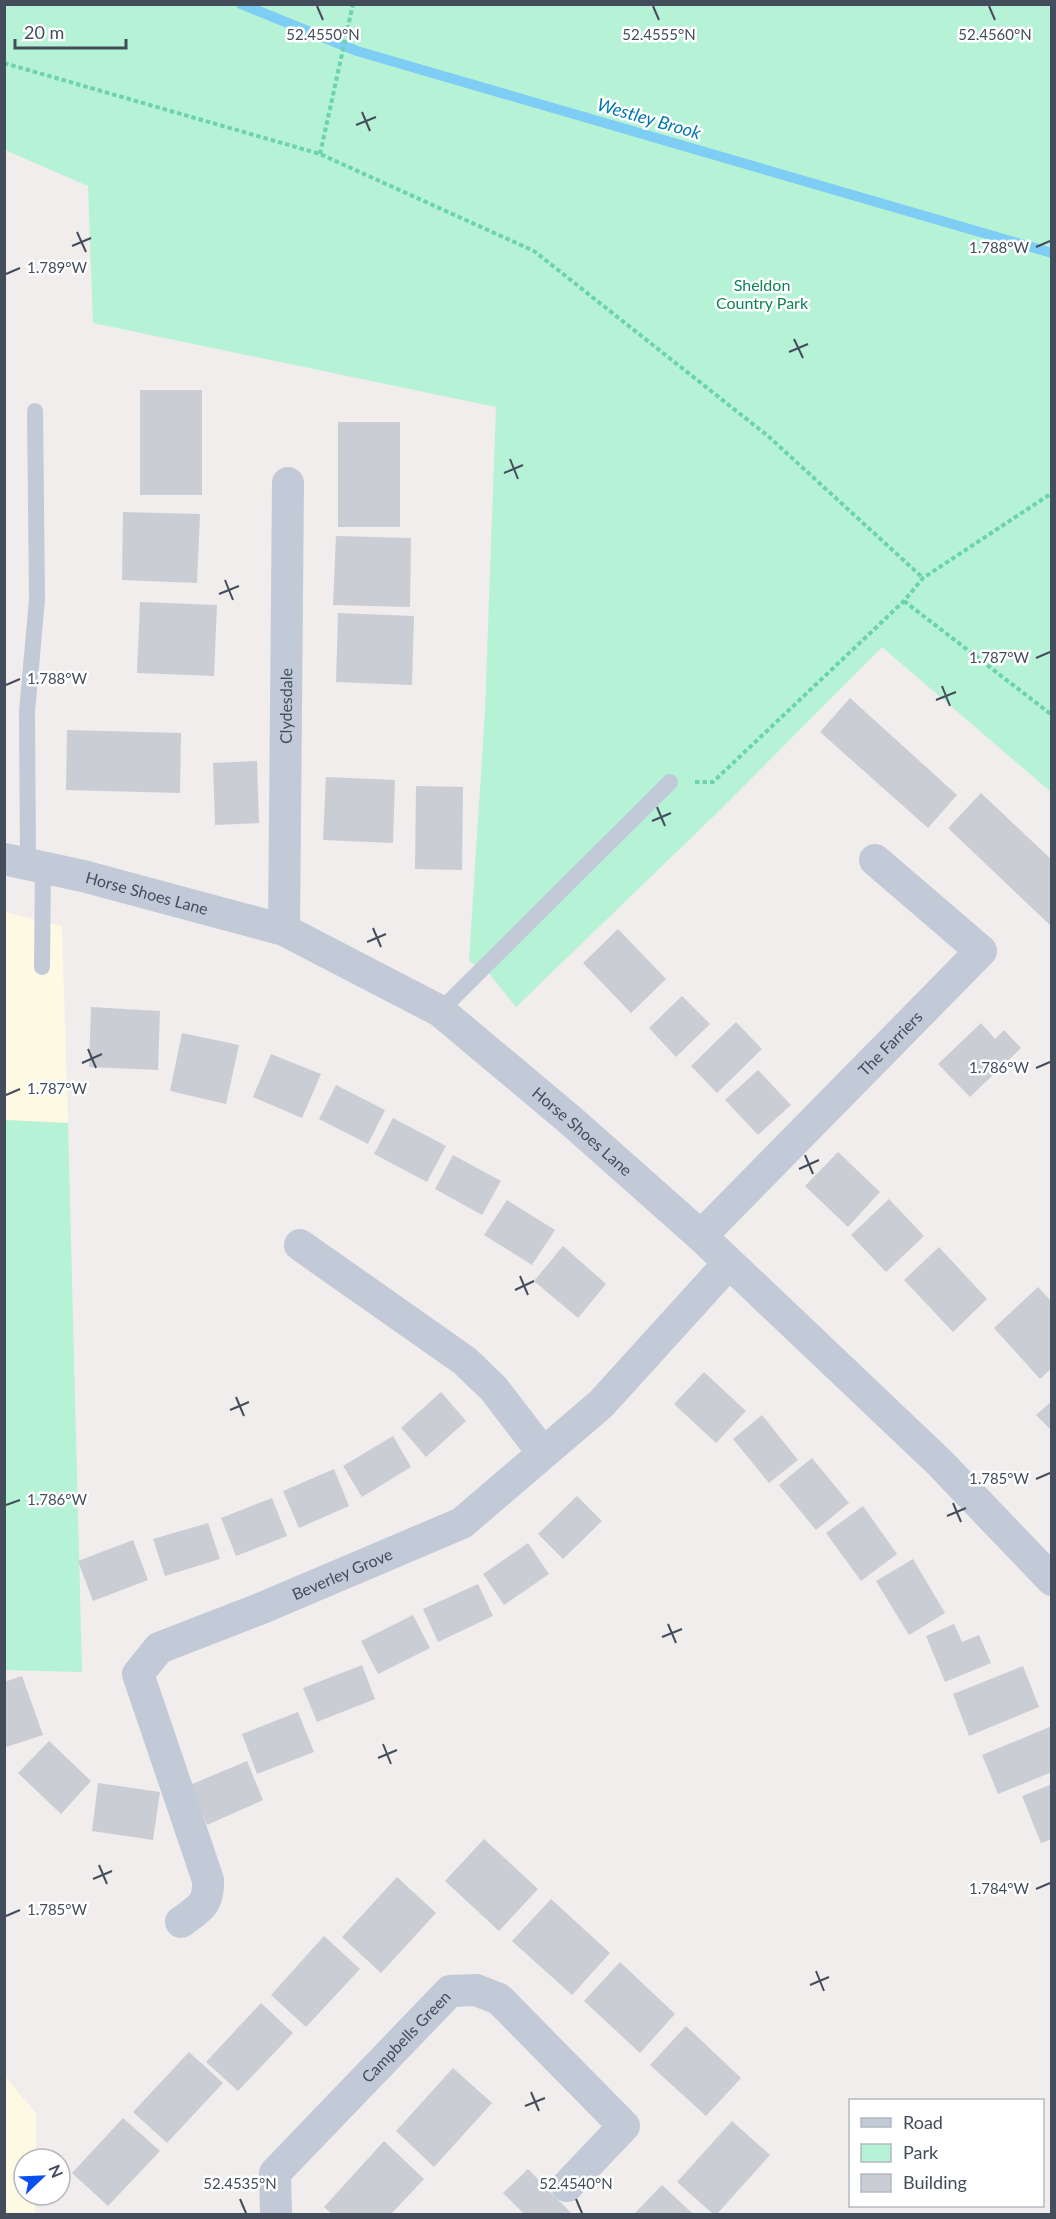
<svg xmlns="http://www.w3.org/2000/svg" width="1056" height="2219" font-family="Lato,sans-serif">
  <rect width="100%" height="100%" fill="#f0edec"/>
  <g fill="#fdf9e3">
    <polygon points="5,912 62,926 68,1123 5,1120"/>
    <polygon points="4,2075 36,2113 36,2159 24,2159 24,2195 36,2195 35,2214 5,2214"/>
  </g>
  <g fill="#b6f2d5">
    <polygon points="5,5 1051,5 1051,792 882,647 720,810 516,1007 488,972 469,961 485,711 496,407 93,323 88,186 5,150"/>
    <polygon points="5,1120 68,1123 82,1672 5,1670"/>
  </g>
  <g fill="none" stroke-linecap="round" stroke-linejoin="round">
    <polyline stroke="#7ecdf4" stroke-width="10" points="241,4 357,51 1052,253"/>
  </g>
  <g fill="#cbcdd5">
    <rect x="140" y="390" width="62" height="105"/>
    <rect x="338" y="422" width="62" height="105"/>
    <polygon points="123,512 200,514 197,583 122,580"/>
    <polygon points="336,536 411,538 410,607 333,605"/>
    <polygon points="140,602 217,605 214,676 137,673"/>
    <polygon points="338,613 414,616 412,685 336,682"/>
    <polygon points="850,698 957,795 928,828 820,732"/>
    <polygon points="67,730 181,733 180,793 66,790"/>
    <polygon points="257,761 259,823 215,825 213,763"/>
    <polygon points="326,777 395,780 393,843 323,840"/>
    <polygon points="416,786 463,787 462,870 415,869"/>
    <polygon points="981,793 1052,860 1052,927 948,828"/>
    <polygon points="618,929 666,979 631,1013 583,963"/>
    <polygon points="682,996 710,1024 676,1057 649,1028"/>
    <polygon points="91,1007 160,1011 158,1070 89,1067"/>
    <polygon points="736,1022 762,1049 717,1093 691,1066"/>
    <polygon points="981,1023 995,1039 1004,1030 1021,1048 970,1097 938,1064"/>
    <polygon points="182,1033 239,1045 226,1104 170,1091"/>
    <polygon points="271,1054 321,1074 302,1118 253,1097"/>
    <polygon points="758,1070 791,1105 758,1135 725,1100"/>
    <polygon points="336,1085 385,1110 368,1144 319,1119"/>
    <polygon points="393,1118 446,1146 427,1182 374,1154"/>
    <polygon points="838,1152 880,1192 848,1227 805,1186"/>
    <polygon points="453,1155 501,1181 482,1215 435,1189"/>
    <polygon points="889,1199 924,1236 886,1272 851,1235"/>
    <polygon points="507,1200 555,1230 532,1265 484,1235"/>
    <polygon points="563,1246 606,1284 578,1318 534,1281"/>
    <polygon points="939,1247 987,1299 953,1332 904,1280"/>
    <polygon points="1038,1287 1052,1302 1052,1368 1040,1379 994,1328"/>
    <polygon points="704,1372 746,1411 716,1443 674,1404"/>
    <polygon points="441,1392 466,1421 426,1457 401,1428"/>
    <polygon points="1052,1401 1052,1431 1036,1415"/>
    <polygon points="762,1415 798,1460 769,1483 733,1439"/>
    <polygon points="393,1436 411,1467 362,1497 343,1466"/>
    <polygon points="812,1458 849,1503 816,1530 779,1485"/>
    <polygon points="334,1469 349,1506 299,1528 283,1491"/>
    <polygon points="577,1496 602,1521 563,1559 538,1534"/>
    <polygon points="272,1498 287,1536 236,1556 221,1518"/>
    <polygon points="863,1506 897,1554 861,1581 826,1533"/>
    <polygon points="208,1523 220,1559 165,1576 153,1539"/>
    <polygon points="133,1540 148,1580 93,1601 78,1561"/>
    <polygon points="528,1543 549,1574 504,1605 483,1574"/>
    <polygon points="913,1559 945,1613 909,1635 876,1581"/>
    <polygon points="478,1584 493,1616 438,1642 423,1609"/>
    <polygon points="413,1615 430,1648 378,1674 361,1641"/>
    <polygon points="954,1624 962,1642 979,1635 991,1663 945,1682 926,1636"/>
    <polygon points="362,1665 375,1699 317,1722 303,1688"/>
    <polygon points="1023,1666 1039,1707 969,1736 953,1694"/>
    <polygon points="22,1676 43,1735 6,1747 4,1682"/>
    <polygon points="298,1712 314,1752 257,1774 242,1734"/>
    <polygon points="1052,1726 1052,1772 998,1794 982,1755"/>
    <polygon points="49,1741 91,1781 61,1814 18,1773"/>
    <polygon points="247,1761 263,1800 207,1825 190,1785"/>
    <polygon points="98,1783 160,1792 153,1840 92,1831"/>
    <polygon points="1052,1784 1052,1839 1041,1843 1022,1796"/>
    <polygon points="484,1839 538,1889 499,1931 445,1881"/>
    <polygon points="397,1877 436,1913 381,1973 342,1937"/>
    <polygon points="551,1899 610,1953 572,1995 512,1941"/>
    <polygon points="324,1936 360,1969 306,2027 271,1995"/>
    <polygon points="620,1962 675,2014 640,2053 584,2001"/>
    <polygon points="261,2003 293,2033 238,2091 206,2062"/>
    <polygon points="686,2026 741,2078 706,2116 650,2065"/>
    <polygon points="189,2052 223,2083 167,2143 133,2112"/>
    <polygon points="453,2068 492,2103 434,2167 396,2131"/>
    <polygon points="123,2118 160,2151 108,2206 72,2173"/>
    <polygon points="732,2121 770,2155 717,2214 713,2214 677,2182"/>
    <polygon points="384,2141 424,2179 391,2214 332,2214 324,2207"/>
    <polygon points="528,2169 572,2214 524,2214 503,2193"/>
    <polygon points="662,2185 693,2214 634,2214"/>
  </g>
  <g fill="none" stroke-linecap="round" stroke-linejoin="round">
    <g stroke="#6bd3ad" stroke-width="4" stroke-dasharray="4.5 3" stroke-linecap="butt">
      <polyline points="4,63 320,154 534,251 768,436 923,578"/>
      <polyline points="320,154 353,4"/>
      <polyline points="904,601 1052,715"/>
      <polyline points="695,782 713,782 904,601 923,578 1052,493"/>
    </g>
    <g stroke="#c1cad6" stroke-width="16">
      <polyline points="28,864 27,712 37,599 35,411"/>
      <polyline points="42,967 43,868"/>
      <polyline points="440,1011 670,782"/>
    </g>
    <g stroke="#c1cad6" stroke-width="32">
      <path id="s1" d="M4 859 83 876 284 930 440 1011 569 1119 701 1236 940 1463 1052 1580"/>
      <path id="s2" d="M284 930 288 483"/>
      <path id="s3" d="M701 1236 981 951 875 860"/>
      <polyline points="300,1245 465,1361 494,1389 543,1453"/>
      <path id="s4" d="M181 1922C200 1908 209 1905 208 1880L138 1674 159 1648 262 1608 462 1523 601 1404 729 1263"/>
      <path id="s5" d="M276 2214 275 2173 450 1991 476 1990 499 1999 624 2126 567 2186"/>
    </g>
  </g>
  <path fill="none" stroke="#434d5c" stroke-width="2" d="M317 6 323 20M653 6 659 20M989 6 995 20M362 112 370 131M356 125 376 117M77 232 86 252M72 246 91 238M1036 247 1050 241M6 274 20 268M794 339 803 358M789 352 808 344M510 459 518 479M504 473 523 465M225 580 233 600M219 594 239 586M1036 658 1050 652M6 685 20 679M942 686 950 706M936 700 956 692M657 807 665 826M652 821 671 813M373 928 381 947M367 942 386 934M88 1049 96 1068M82 1063 102 1054M1036 1068 1050 1062M6 1095 20 1089M805 1155 813 1174M799 1169 819 1160M520 1276 528 1295M515 1290 534 1281M236 1397 244 1416M230 1410 249 1402M1036 1479 1050 1473M953 1503 961 1522M6 1505 20 1500M947 1516 966 1508M668 1624 676 1643M662 1637 682 1629M383 1744 391 1764M378 1758 397 1750M99 1865 107 1884M93 1879 112 1871M1036 1889 1050 1883M6 1916 20 1910M816 1971 824 1991M810 1985 829 1977M531 2092 539 2111M525 2106 545 2098M240 2199 246 2213M576 2199 582 2213"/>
  <g text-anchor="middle" stroke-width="5" stroke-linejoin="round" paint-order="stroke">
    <g font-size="16" fill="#0e8357" stroke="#fff">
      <text x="762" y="291">Sheldon<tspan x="762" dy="18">Country Park</tspan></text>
    </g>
    <g font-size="16" fill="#434d5c" stroke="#fff">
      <text dy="6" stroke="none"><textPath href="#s2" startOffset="224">Clydesdale</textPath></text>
      <text dy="6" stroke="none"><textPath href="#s1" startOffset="147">Horse Shoes Lane</textPath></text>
      <text dy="6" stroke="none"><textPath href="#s3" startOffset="270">The Farriers</textPath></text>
      <text dy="6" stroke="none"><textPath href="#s1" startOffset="651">Horse Shoes Lane</textPath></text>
      <text dy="6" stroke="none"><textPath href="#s4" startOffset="502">Beverley Grove</textPath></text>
      <text dy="6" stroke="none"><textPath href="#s5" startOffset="230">Campbells Green</textPath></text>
    </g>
    <g font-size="18" font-style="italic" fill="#0076b2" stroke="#fff">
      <text transform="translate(649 119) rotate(16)" y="6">Westley Brook</text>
    </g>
  </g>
  <g font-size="15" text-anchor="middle" fill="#434d5c" stroke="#fff" stroke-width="5" stroke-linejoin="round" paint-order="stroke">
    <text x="323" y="40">52.4550°N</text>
    <text x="659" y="40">52.4555°N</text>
    <text x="995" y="40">52.4560°N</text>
    <text x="999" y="253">1.788°W</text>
    <text x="57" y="273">1.789°W</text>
    <text x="999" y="663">1.787°W</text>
    <text x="57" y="684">1.788°W</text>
    <text x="999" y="1073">1.786°W</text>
    <text x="57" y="1094">1.787°W</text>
    <text x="999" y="1484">1.785°W</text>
    <text x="57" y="1505">1.786°W</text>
    <text x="999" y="1894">1.784°W</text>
    <text x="57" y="1915">1.785°W</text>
    <text x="240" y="2189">52.4535°N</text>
    <text x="576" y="2189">52.4540°N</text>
  </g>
  <rect width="1056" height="2219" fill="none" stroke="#434d5c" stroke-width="12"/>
  <rect x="849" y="2099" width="195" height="108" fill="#ffffff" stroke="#b4b8be" stroke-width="1.5"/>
  <rect x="861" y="2118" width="30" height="9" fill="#c1cad6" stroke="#b4b8be" stroke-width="1.5"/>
  <text x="903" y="2129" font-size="18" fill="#434d5c">Road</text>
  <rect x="861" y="2144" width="30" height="18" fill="#b6f2d5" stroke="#b4b8be" stroke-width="1.5"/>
  <text x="903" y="2159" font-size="18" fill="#434d5c">Park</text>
  <rect x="861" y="2174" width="30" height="18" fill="#cbcdd5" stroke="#b4b8be" stroke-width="1.5"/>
  <text x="903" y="2189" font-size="18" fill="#434d5c">Building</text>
  <g transform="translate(42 2177) rotate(67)"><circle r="28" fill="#ffffff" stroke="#b4b8be" stroke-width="1.5"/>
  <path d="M0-4.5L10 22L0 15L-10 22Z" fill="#0850ee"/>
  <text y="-9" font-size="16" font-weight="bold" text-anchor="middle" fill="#434d5c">N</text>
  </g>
  <path d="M15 39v9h111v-9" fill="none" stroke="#434d5c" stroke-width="3"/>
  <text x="24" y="39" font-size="18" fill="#434d5c" stroke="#ffffff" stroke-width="4.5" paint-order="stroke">20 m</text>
</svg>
